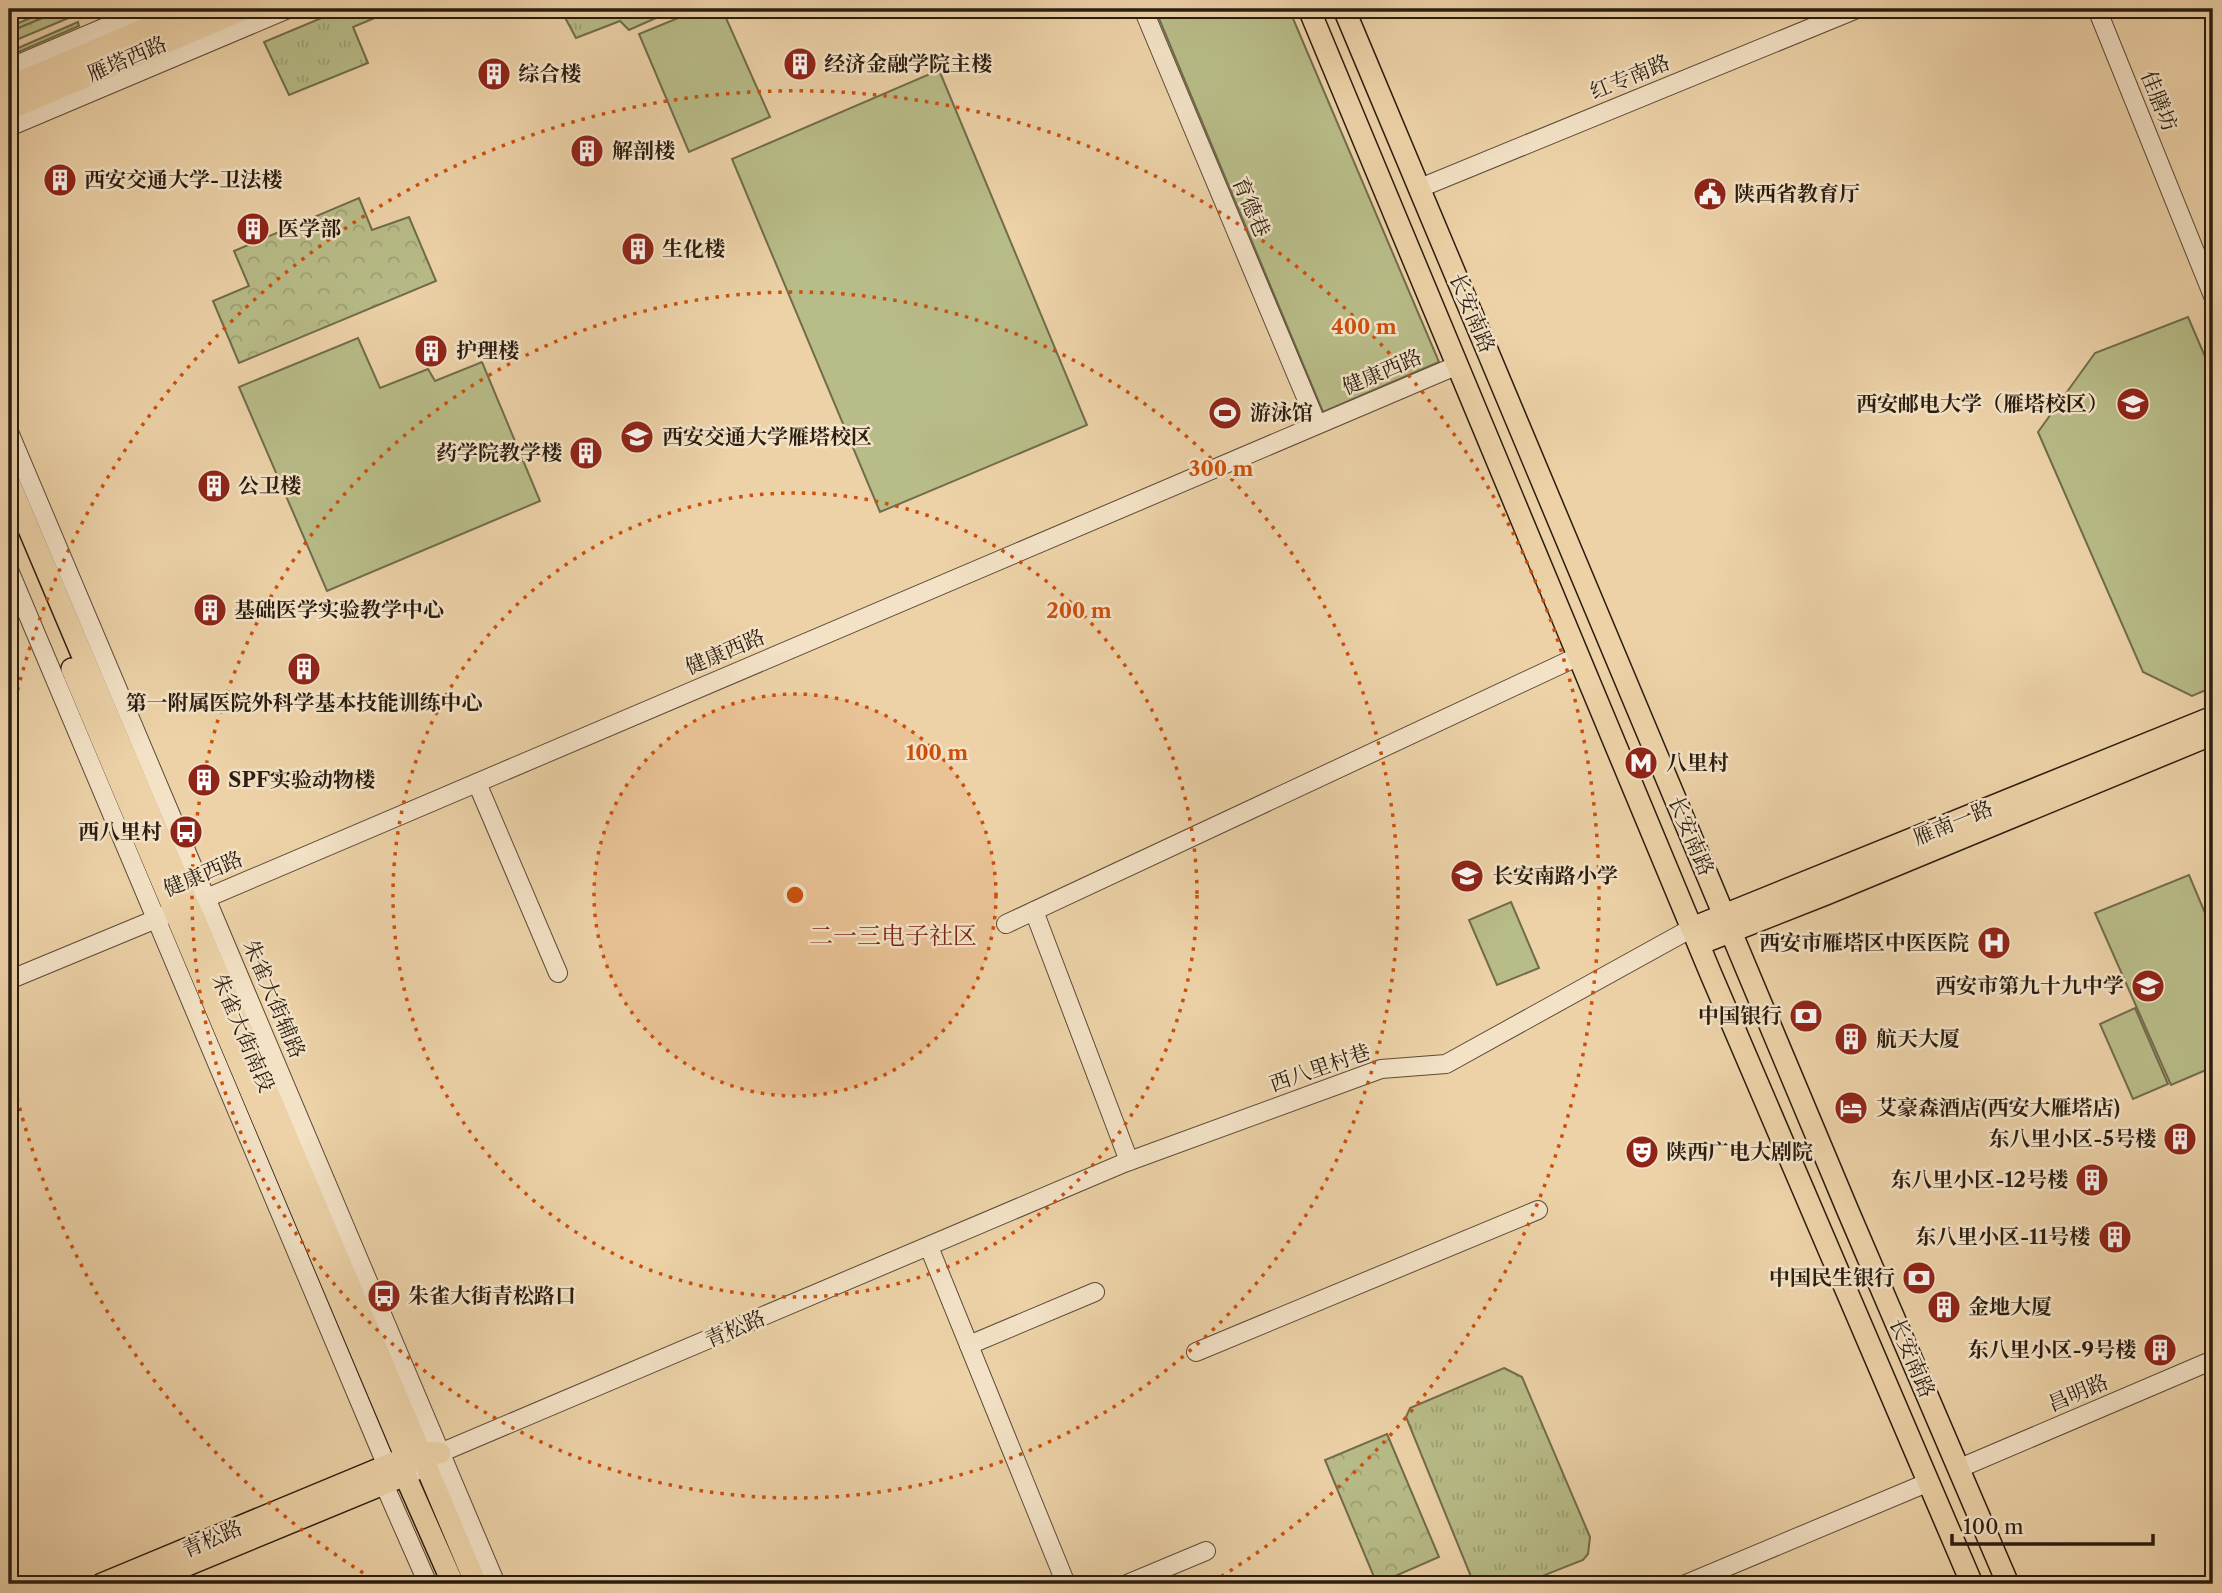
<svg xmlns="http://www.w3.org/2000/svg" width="2222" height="1593" font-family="'Libre Caslon Text','Noto Serif SC',serif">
  <defs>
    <pattern id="grass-tufts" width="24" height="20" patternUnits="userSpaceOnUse" patternTransform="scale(1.75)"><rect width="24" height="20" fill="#b8bc88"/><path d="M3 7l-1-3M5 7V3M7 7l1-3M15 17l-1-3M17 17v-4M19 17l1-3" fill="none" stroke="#9ea174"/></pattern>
    <pattern id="forest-crowns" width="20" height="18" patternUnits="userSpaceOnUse" patternTransform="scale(1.75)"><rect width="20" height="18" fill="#b8bc88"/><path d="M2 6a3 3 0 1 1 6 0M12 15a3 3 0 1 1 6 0" fill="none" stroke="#9ea174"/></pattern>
  </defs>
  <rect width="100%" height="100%" fill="#edd2a8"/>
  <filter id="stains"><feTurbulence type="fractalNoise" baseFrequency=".00286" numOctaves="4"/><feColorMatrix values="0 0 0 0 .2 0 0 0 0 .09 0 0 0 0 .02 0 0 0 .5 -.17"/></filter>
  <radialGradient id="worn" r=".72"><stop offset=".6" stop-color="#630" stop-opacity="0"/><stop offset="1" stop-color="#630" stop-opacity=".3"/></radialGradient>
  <g fill="url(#grass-tufts)" stroke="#716c4c" stroke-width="2">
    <polygon points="52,9 64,9 9,32 9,27"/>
    <polygon points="343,9 396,9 353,27 368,63 289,95 264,42"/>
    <polygon points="564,9 676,9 629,30 620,21 576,38 561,10"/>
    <polygon points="78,22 79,26 9,56 9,52"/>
    <polygon points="1504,1368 1522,1377 1590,1537 1588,1554 1583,1560 1522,1584 1474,1584 1406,1417 1410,1408"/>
  </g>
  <g fill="url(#forest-crowns)" stroke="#716c4c" stroke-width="2">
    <polygon points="64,9 90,9 9,43 9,32"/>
    <polygon points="359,198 372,230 409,217 436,281 239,363 213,301 249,286 234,251"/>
    <polygon points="1387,1434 1439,1557 1377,1584 1325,1460"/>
  </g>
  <g fill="#b8bc88" stroke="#716c4c" stroke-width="2">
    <polygon points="700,9 722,9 770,117 689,152 639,34"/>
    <polygon points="1155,9 1289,9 1439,362 1323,412"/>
    <polygon points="939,70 1087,425 880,512 732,159"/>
    <polygon points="2188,317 2213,375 2213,687 2192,696 2143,672 2038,432 2095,353"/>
    <polygon points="358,338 380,388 428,369 435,381 482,362 540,501 327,591 239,387"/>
    <polygon points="2189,875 2213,932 2213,1067 2171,1085 2095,913"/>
    <polygon points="1511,902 1539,968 1497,985 1469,920"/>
    <polygon points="2135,1008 2168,1084 2133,1099 2100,1024"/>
  </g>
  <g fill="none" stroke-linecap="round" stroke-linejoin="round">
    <defs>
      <g id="minor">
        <polyline points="1143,9 1317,424"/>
        <polyline points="2097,9 2213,296"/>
        <polyline points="9,68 148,9"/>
        <polyline points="9,127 288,9"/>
        <polyline points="1420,188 1857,9"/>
        <polyline points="9,432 496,1584"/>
        <polyline points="9,529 12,528"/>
        <polyline points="9,570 381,1452 387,1466 384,1484 428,1584"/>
        <polyline points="477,783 558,973"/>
        <polyline points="1034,911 1129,1161"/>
        <polyline points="1006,924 1579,656"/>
        <polyline points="9,980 190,905 1458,365"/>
        <polyline points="929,1247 1066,1584"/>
        <polyline points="969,1345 1095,1292"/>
        <polyline points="1196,1352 1538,1210"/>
        <polyline points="1960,1468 2213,1360"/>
        <polyline points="405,1475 426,1467 440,1453 1124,1163 1381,1069 1446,1064 1692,928"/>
        <polyline points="1127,1584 1206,1551"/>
        <polyline points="1686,1584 1929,1482"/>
      </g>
      <g id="major">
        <polyline points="1309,9 1710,972 1972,1584"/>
        <polyline points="1344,9 1848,1211 2008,1584"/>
        <polyline points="9,87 192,9"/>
        <polyline points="9,109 244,9"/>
        <polyline points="9,482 476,1584"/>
        <polyline points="72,669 406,1458 405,1475 453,1584"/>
        <polyline points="1692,928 2213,717"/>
        <polyline points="1699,944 1826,894 2213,734"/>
        <polyline points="102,1584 420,1452 440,1453"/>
        <polyline points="141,1584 405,1475"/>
      </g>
    </defs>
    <use href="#minor" stroke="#5b4a36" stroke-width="20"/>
    <use href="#major" stroke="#2a1c10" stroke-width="24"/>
    <use href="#minor" stroke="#f3e2c6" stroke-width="18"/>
    <use href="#major" stroke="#edd2a8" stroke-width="21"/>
  </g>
  <circle cx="795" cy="895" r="201" fill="#cc500d" fill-opacity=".12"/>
  <g fill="none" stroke="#cc500d" stroke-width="3.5" stroke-dasharray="3.5 7">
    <circle cx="795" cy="895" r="201"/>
    <circle cx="795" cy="895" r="402"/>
    <circle cx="795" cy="895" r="603"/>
    <path d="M381 1584A804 804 0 0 1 10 1069M10 721A804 804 0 1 1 1209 1584"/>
  </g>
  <defs>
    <symbol id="building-disc" viewBox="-11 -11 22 22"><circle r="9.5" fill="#8f2418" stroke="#f3e2c6"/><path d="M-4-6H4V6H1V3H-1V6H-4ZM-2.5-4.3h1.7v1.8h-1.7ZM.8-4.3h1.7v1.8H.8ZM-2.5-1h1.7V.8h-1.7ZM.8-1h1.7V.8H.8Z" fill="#fff"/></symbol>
    <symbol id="civic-disc" viewBox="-11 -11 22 22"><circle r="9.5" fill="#8f2418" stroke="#f3e2c6"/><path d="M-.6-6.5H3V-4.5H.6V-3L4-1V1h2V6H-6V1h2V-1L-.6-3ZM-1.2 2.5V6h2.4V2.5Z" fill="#fff"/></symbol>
    <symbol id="university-disc" viewBox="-11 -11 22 22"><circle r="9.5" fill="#8f2418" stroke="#f3e2c6"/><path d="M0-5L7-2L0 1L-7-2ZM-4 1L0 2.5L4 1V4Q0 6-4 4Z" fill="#fff"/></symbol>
    <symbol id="stadium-disc" viewBox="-11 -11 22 22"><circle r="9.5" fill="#8f2418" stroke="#f3e2c6"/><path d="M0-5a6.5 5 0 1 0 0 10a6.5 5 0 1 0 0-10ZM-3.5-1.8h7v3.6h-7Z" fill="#fff"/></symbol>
    <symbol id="metro-disc" viewBox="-11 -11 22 22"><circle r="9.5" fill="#8f2418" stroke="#f3e2c6"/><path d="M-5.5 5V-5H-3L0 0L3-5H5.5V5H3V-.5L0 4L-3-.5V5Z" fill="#fff"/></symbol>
    <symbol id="bus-disc" viewBox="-11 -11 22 22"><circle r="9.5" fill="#8f2418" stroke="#f3e2c6"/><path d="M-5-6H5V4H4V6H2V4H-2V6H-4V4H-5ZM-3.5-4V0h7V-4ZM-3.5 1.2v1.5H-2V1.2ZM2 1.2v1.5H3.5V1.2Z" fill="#fff"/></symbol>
    <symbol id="school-disc" viewBox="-11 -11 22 22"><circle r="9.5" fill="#8f2418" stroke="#f3e2c6"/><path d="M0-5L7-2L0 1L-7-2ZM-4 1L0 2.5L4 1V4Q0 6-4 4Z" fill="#fff"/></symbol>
    <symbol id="hospital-disc" viewBox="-11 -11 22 22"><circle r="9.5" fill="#8f2418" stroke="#f3e2c6"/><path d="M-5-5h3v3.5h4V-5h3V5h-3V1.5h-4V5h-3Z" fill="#fff"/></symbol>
    <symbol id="bank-disc" viewBox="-11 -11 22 22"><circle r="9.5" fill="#8f2418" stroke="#f3e2c6"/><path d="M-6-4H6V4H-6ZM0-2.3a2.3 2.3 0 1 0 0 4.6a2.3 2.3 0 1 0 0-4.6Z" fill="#fff"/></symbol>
    <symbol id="hotel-disc" viewBox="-11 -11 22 22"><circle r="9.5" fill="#8f2418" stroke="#f3e2c6"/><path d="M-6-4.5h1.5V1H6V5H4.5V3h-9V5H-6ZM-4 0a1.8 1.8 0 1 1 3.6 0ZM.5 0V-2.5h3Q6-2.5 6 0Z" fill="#fff"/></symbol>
    <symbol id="theatre-disc" viewBox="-11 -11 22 22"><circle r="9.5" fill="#8f2418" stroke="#f3e2c6"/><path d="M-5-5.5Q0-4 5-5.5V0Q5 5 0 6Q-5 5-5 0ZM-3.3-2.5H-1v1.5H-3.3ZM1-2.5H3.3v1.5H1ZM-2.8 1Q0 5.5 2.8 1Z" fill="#fff"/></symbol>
  </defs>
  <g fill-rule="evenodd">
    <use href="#building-disc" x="781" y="45" width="38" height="38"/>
    <use href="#building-disc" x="475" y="55" width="38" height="38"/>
    <use href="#building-disc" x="568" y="132" width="38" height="38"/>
    <use href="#building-disc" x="41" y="161" width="38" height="38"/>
    <use href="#civic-disc" x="1691" y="175" width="38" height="38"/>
    <use href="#building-disc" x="234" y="210" width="38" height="38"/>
    <use href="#building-disc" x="619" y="230" width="38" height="38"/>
    <use href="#building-disc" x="412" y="332" width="38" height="38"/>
    <use href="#university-disc" x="2114" y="385" width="38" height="38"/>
    <use href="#stadium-disc" x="1206" y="394" width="38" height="38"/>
    <use href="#university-disc" x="618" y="418" width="38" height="38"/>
    <use href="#building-disc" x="567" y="434" width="38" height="38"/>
    <use href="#building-disc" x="195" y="467" width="38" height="38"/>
    <use href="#building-disc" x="191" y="591" width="38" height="38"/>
    <use href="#building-disc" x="285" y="650" width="38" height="38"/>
    <use href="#metro-disc" x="1622" y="744" width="38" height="38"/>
    <use href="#building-disc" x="185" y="761" width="38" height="38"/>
    <use href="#bus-disc" x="167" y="813" width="38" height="38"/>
    <use href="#school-disc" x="1448" y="857" width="38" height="38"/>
    <use href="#hospital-disc" x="1975" y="924" width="38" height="38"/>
    <use href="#school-disc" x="2129" y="967" width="38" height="38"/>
    <use href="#bank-disc" x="1787" y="997" width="38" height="38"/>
    <use href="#building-disc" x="1832" y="1020" width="38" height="38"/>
    <use href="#hotel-disc" x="1832" y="1089" width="38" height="38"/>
    <use href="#building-disc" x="2161" y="1120" width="38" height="38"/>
    <use href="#theatre-disc" x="1623" y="1133" width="38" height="38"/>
    <use href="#building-disc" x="2073" y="1161" width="38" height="38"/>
    <use href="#building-disc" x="2096" y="1218" width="38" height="38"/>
    <use href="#bank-disc" x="1900" y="1259" width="38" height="38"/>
    <use href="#bus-disc" x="365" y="1277" width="38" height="38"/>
    <use href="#building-disc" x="1925" y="1288" width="38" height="38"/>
    <use href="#building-disc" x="2141" y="1331" width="38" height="38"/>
  </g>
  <g text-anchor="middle" stroke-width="5" stroke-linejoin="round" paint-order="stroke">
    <g font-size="21" fill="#2a1c10" stroke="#f3e2c6">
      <text transform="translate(127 59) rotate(-23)" y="7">雁塔西路</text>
      <text transform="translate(1630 77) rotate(-22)" y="7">红专南路</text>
      <text transform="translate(2159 101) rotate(68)" y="7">佳膳坊</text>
      <text transform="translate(1251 207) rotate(67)" y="7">育德巷</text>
      <text transform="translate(1472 313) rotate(67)" y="7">长安南路</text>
      <text transform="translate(1382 372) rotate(-23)" y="7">健康西路</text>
      <text transform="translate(725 652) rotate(-23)" y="7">健康西路</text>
      <text transform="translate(1953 823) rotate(-22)" y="7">雁南一路</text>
      <text transform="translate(1691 836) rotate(67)" y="7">长安南路</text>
      <text transform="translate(203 874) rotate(-23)" y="7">健康西路</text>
      <text transform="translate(274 999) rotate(67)" y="7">朱雀大街辅路</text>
      <text transform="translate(243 1033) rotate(67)" y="7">朱雀大街南段</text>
      <text transform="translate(1320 1068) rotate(-19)" y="7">西八里村巷</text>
      <text transform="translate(735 1329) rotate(-23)" y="7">青松路</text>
      <text transform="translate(1912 1358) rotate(67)" y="7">长安南路</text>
      <text transform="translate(2078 1393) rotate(-23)" y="7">昌明路</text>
      <text transform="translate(212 1539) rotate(-23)" y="7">青松路</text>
    </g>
    <g font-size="21" font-weight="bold" fill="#2a1c10" stroke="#f3e2c6" text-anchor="start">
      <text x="824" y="71">经济金融学院主楼</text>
      <text x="518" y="81">综合楼</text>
      <text x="612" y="158">解剖楼</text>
      <text x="84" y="187">西安交通大学-卫法楼</text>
      <text x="1734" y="201">陕西省教育厅</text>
      <text x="278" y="236">医学部</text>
      <text x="662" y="256">生化楼</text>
      <text x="456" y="358">护理楼</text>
      <text x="2108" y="411" text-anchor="end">西安邮电大学（雁塔校区）</text>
      <text x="1250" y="420">游泳馆</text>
      <text x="662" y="444">西安交通大学雁塔校区</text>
      <text x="562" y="460" text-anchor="end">药学院教学楼</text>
      <text x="238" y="493">公卫楼</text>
      <text x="234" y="617">基础医学实验教学中心</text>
      <text x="304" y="710" text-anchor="middle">第一附属医院外科学基本技能训练中心</text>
      <text x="1666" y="770">八里村</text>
      <text x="228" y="787">SPF实验动物楼</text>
      <text x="162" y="839" text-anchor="end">西八里村</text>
      <text x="1492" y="883">长安南路小学</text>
      <text x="1969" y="950" text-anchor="end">西安市雁塔区中医医院</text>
      <text x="2124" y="993" text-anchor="end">西安市第九十九中学</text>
      <text x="1782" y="1023" text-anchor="end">中国银行</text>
      <text x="1876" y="1046">航天大厦</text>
      <text x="1876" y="1115">艾豪森酒店(西安大雁塔店)</text>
      <text x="2156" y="1146" text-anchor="end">东八里小区-5号楼</text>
      <text x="1666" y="1159">陕西广电大剧院</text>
      <text x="2068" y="1187" text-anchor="end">东八里小区-12号楼</text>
      <text x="2090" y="1244" text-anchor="end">东八里小区-11号楼</text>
      <text x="1895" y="1285" text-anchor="end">中国民生银行</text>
      <text x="408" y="1303">朱雀大街青松路口</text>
      <text x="1968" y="1314">金地大厦</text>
      <text x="2136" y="1357" text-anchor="end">东八里小区-9号楼</text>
    </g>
    <g font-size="24" fill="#7a1f14" stroke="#f3e2c6">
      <text x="893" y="944">二一三电子社区</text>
    </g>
  </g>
  <circle cx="795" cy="895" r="10" fill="#cc500d" stroke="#f3e2c6" stroke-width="3.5"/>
  <g font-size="21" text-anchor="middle" font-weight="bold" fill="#cc500d" stroke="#f3e2c6" stroke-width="5" stroke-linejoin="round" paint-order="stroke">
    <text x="1364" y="334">400 m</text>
    <text x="1221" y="476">300 m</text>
    <text x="1079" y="618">200 m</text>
    <text x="937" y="760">100 m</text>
  </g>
  <rect width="2222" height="1593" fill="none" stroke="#edd2a8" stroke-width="35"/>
  <rect x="10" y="10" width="2201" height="1572" fill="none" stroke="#2a1c10" stroke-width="3.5"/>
  <rect x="18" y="18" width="2187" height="1558" fill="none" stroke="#2a1c10" stroke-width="2"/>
  <path d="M1952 1534v10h201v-10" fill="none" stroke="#2a1c10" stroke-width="3.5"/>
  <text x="1963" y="1534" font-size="21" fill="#2a1c10" stroke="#f3e2c6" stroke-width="5" paint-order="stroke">100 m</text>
  <rect width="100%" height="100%" filter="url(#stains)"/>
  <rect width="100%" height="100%" fill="url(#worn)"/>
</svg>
